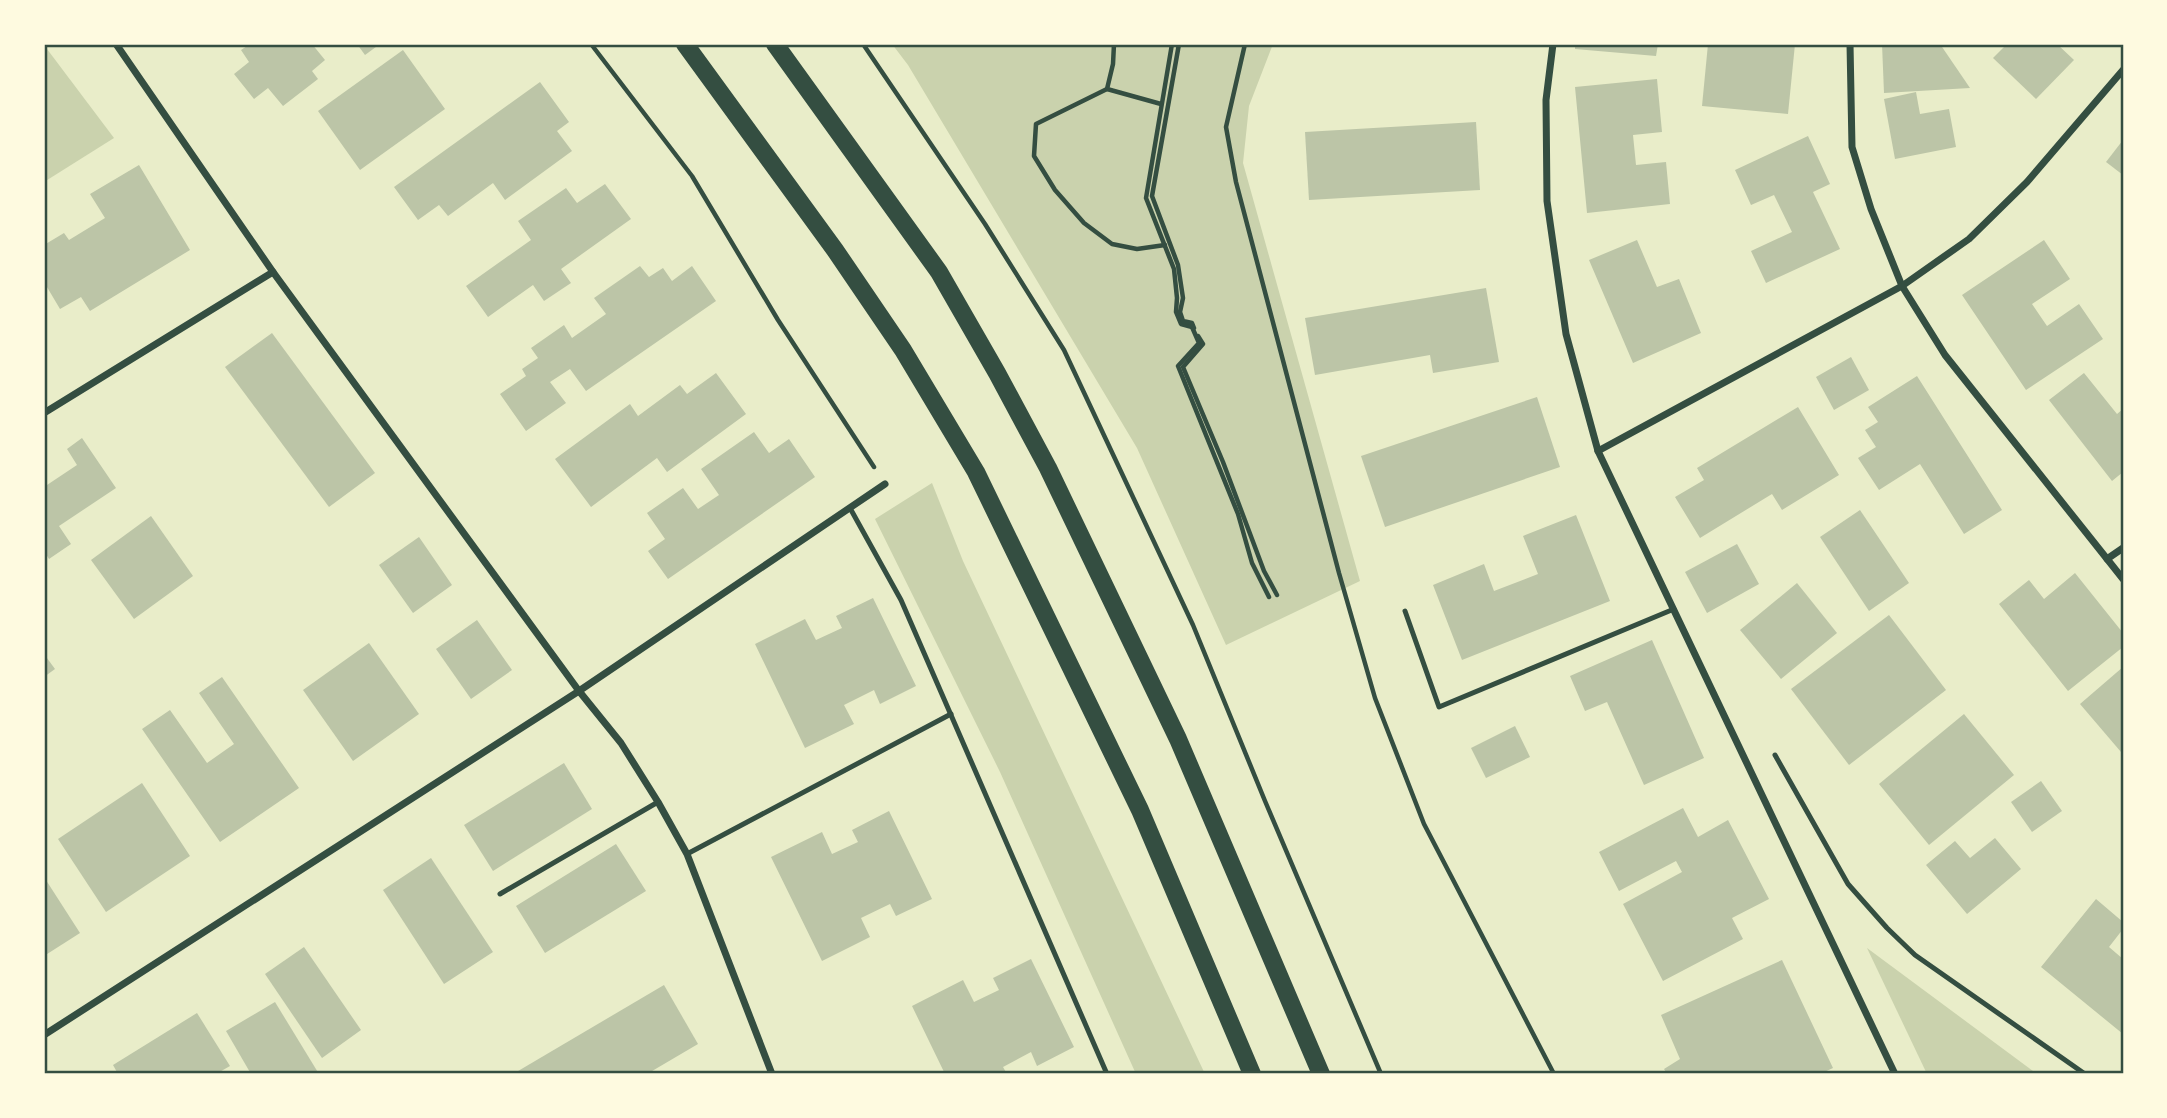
<svg xmlns="http://www.w3.org/2000/svg" width="2167" height="1118" font-family="Karla,sans-serif">
  <rect width="100%" height="100%" fill="#e9edc9"/>
  <g fill="#cad2ad">
    <polygon points="892,44 1273,44 1249,106 1243,163 1360,581 1226,645 1137,448 908,65"/>
    <polygon points="44,45 114,138 44,182"/>
    <polygon points="932,483 963,561 1205,1074 1136,1074 1000,772 875,519"/>
    <polygon points="1867,948 2037,1074 1927,1074"/>
  </g>
  <g fill="#bcc5a7">
    <polygon points="250,44 312,44 325,60 312,71 318,79 283,106 268,88 254,99 234,74 249,62 241,50"/>
    <polygon points="357,44 380,44 365,55"/>
    <polygon points="1575,44 1658,44 1656,56 1575,49"/>
    <polygon points="1708,44 1795,44 1788,114 1702,106"/>
    <polygon points="1882,44 1940,44 1970,88 1884,93"/>
    <polygon points="2007,44 2057,44 2074,60 2036,99 1993,58"/>
    <polygon points="403,50 445,109 360,170 318,111"/>
    <polygon points="1657,79 1662,132 1633,135 1636,165 1666,162 1670,204 1587,213 1575,87"/>
    <polygon points="540,82 569,122 557,131 572,151 505,200 493,183 448,216 439,205 418,220 394,187"/>
    <polygon points="1916,92 1920,114 1949,109 1956,147 1895,159 1884,99"/>
    <polygon points="1476,122 1480,190 1309,200 1305,132"/>
    <polygon points="1808,136 1830,184 1813,192 1840,249 1766,283 1751,251 1792,232 1774,195 1751,205 1735,170"/>
    <polygon points="2123,140 2123,175 2106,162"/>
    <polygon points="139,165 190,250 90,311 81,297 60,309 44,282 44,245 64,233 69,240 105,218 90,194"/>
    <polygon points="605,184 631,219 561,269 571,283 544,301 533,285 488,317 466,286 531,240 518,221 566,188 577,203"/>
    <polygon points="1637,240 1657,287 1679,279 1701,333 1633,363 1589,260"/>
    <polygon points="2044,240 2070,279 2032,304 2047,326 2079,304 2103,339 2026,390 1962,295"/>
    <polygon points="640,266 649,277 663,268 672,281 692,266 716,301 586,391 570,369 550,382 566,403 526,431 500,394 526,376 522,369 538,358 531,348 564,325 572,338 606,314 594,298"/>
    <polygon points="1486,288 1499,362 1433,373 1430,355 1315,375 1305,318"/>
    <polygon points="272,333 375,473 329,507 225,367"/>
    <polygon points="1851,357 1869,390 1834,410 1816,377"/>
    <polygon points="716,373 746,414 667,472 657,458 591,507 555,459 630,404 638,416 680,385 687,394"/>
    <polygon points="2084,373 2117,414 2123,409 2123,472 2112,481 2049,400"/>
    <polygon points="1917,376 2002,510 1964,534 1920,464 1879,490 1858,458 1876,447 1865,430 1878,422 1868,407"/>
    <polygon points="1537,397 1560,467 1385,527 1361,456"/>
    <polygon points="1798,407 1839,475 1782,510 1772,494 1700,538 1675,497 1704,480 1697,468"/>
    <polygon points="754,432 769,453 789,439 815,477 668,579 648,551 665,539 647,513 683,488 698,509 719,495 701,469"/>
    <polygon points="82,438 116,488 59,526 71,544 49,559 44,551 44,487 77,465 67,449"/>
    <polygon points="1860,510 1909,583 1869,611 1820,537"/>
    <polygon points="1576,515 1610,601 1462,660 1433,585 1484,564 1494,591 1538,574 1523,536"/>
    <polygon points="151,516 193,576 134,619 91,560"/>
    <polygon points="419,537 452,585 413,613 379,565"/>
    <polygon points="1737,544 1759,584 1707,613 1685,572"/>
    <polygon points="2075,573 2123,633 2123,647 2068,691 1999,604 2029,580 2044,599"/>
    <polygon points="1797,583 1837,633 1781,679 1740,630"/>
    <polygon points="873,598 916,686 880,704 874,690 844,705 854,724 805,748 755,644 805,619 816,640 842,628 836,616"/>
    <polygon points="1889,615 1946,690 1849,765 1791,689"/>
    <polygon points="477,620 512,670 471,699 436,649"/>
    <polygon points="1652,640 1704,758 1644,785 1607,702 1585,711 1570,676"/>
    <polygon points="369,643 419,714 353,761 303,690"/>
    <polygon points="44,654 55,669 44,677"/>
    <polygon points="2123,667 2123,750 2121,752 2080,704"/>
    <polygon points="222,677 299,788 220,842 142,729 170,710 207,763 234,744 199,693"/>
    <polygon points="1964,714 2014,775 1929,845 1879,784"/>
    <polygon points="1515,726 1530,757 1486,778 1471,748"/>
    <polygon points="564,763 592,809 493,871 464,825"/>
    <polygon points="2041,781 2062,811 2032,832 2011,802"/>
    <polygon points="142,783 190,856 106,912 58,839"/>
    <polygon points="1683,808 1698,837 1728,820 1769,899 1732,918 1743,939 1663,981 1623,904 1682,872 1676,861 1619,891 1599,852"/>
    <polygon points="889,811 932,899 896,916 890,904 861,918 870,937 822,961 771,857 822,832 832,854 858,842 852,830"/>
    <polygon points="1995,838 2021,869 1967,914 1926,865 1955,841 1970,858"/>
    <polygon points="616,844 646,891 545,953 516,906"/>
    <polygon points="431,858 493,952 444,984 383,890"/>
    <polygon points="44,877 80,933 44,956"/>
    <polygon points="2096,899 2123,922 2123,929 2109,947 2123,959 2123,1034 2041,967"/>
    <polygon points="304,947 361,1030 322,1058 265,974"/>
    <polygon points="1031,959 1074,1047 1037,1066 1031,1052 1003,1067 1007,1074 945,1074 912,1006 963,980 974,1002 999,990 993,978"/>
    <polygon points="1782,960 1833,1068 1820,1074 1667,1074 1664,1069 1680,1059 1661,1015"/>
    <polygon points="664,985 698,1044 647,1074 513,1074"/>
    <polygon points="275,1002 319,1074 251,1074 226,1031"/>
    <polygon points="197,1013 230,1066 216,1074 118,1074 113,1065"/>
  </g>
  <g fill="none" stroke-linecap="round" stroke-linejoin="round">
    <g stroke="#344e41" stroke-width="4.5">
      <polyline points="591,44 692,176 778,320 874,467"/>
      <polyline points="863,44 985,224 1064,350 1193,625 1265,801 1381,1074"/>
      <polyline points="1114,44 1113,64 1107,89 1036,124 1034,156 1055,190 1084,223 1112,244 1137,249 1165,245"/>
      <polyline points="1172,44 1146,198 1174,269 1177,298 1176,312 1181,324 1192,327 1199,343 1178,366 1238,514 1252,563 1269,597"/>
      <polyline points="1179,44 1152,196 1178,265 1183,298 1180,312 1183,321 1192,323 1194,328"/>
      <polyline points="1245,44 1226,127 1236,182 1339,573 1375,698 1424,824 1554,1074"/>
      <polyline points="1107,89 1161,104"/>
      <polyline points="1198,336 1203,344 1183,367 1223,462 1264,571 1277,595"/>
    </g>
    <g stroke="#344e41" stroke-width="5">
      <polyline points="850,508 901,600 1107,1074"/>
      <polyline points="1405,611 1439,707 1674,609"/>
      <polyline points="1775,755 1848,884 1887,928 1915,955 2085,1074"/>
      <polyline points="687,854 951,714"/>
      <polyline points="500,894 658,802"/>
    </g>
    <g stroke="#344e41" stroke-width="7">
      <polyline points="116,44 273,272 579,691 621,743 658,802 687,854 772,1074"/>
      <polyline points="1553,44 1546,100 1547,201 1566,334 1598,451 1895,1074"/>
      <polyline points="1850,44 1852,147 1871,209 1902,286 1945,355 2123,579"/>
      <polyline points="44,413 273,272"/>
      <polyline points="1598,451 1902,286 1969,239 2027,182 2123,70"/>
      <polyline points="2107,559 2123,548"/>
      <polyline points="44,1035 579,691 885,484"/>
    </g>
    <g stroke="#344e41" stroke-width="18">
      <polyline points="685,44 835,250 903,350 976,472 1140,810 1252,1074"/>
      <polyline points="775,44 939,272 997,373 1048,468 1178,739 1321,1074"/>
    </g>
  </g>
  <rect width="2167" height="1118" fill="none" stroke="#fefae0" stroke-width="91"/>
  <rect x="46" y="46" width="2076" height="1026" fill="none" stroke="#344e41" stroke-width="2.5"/>
</svg>
